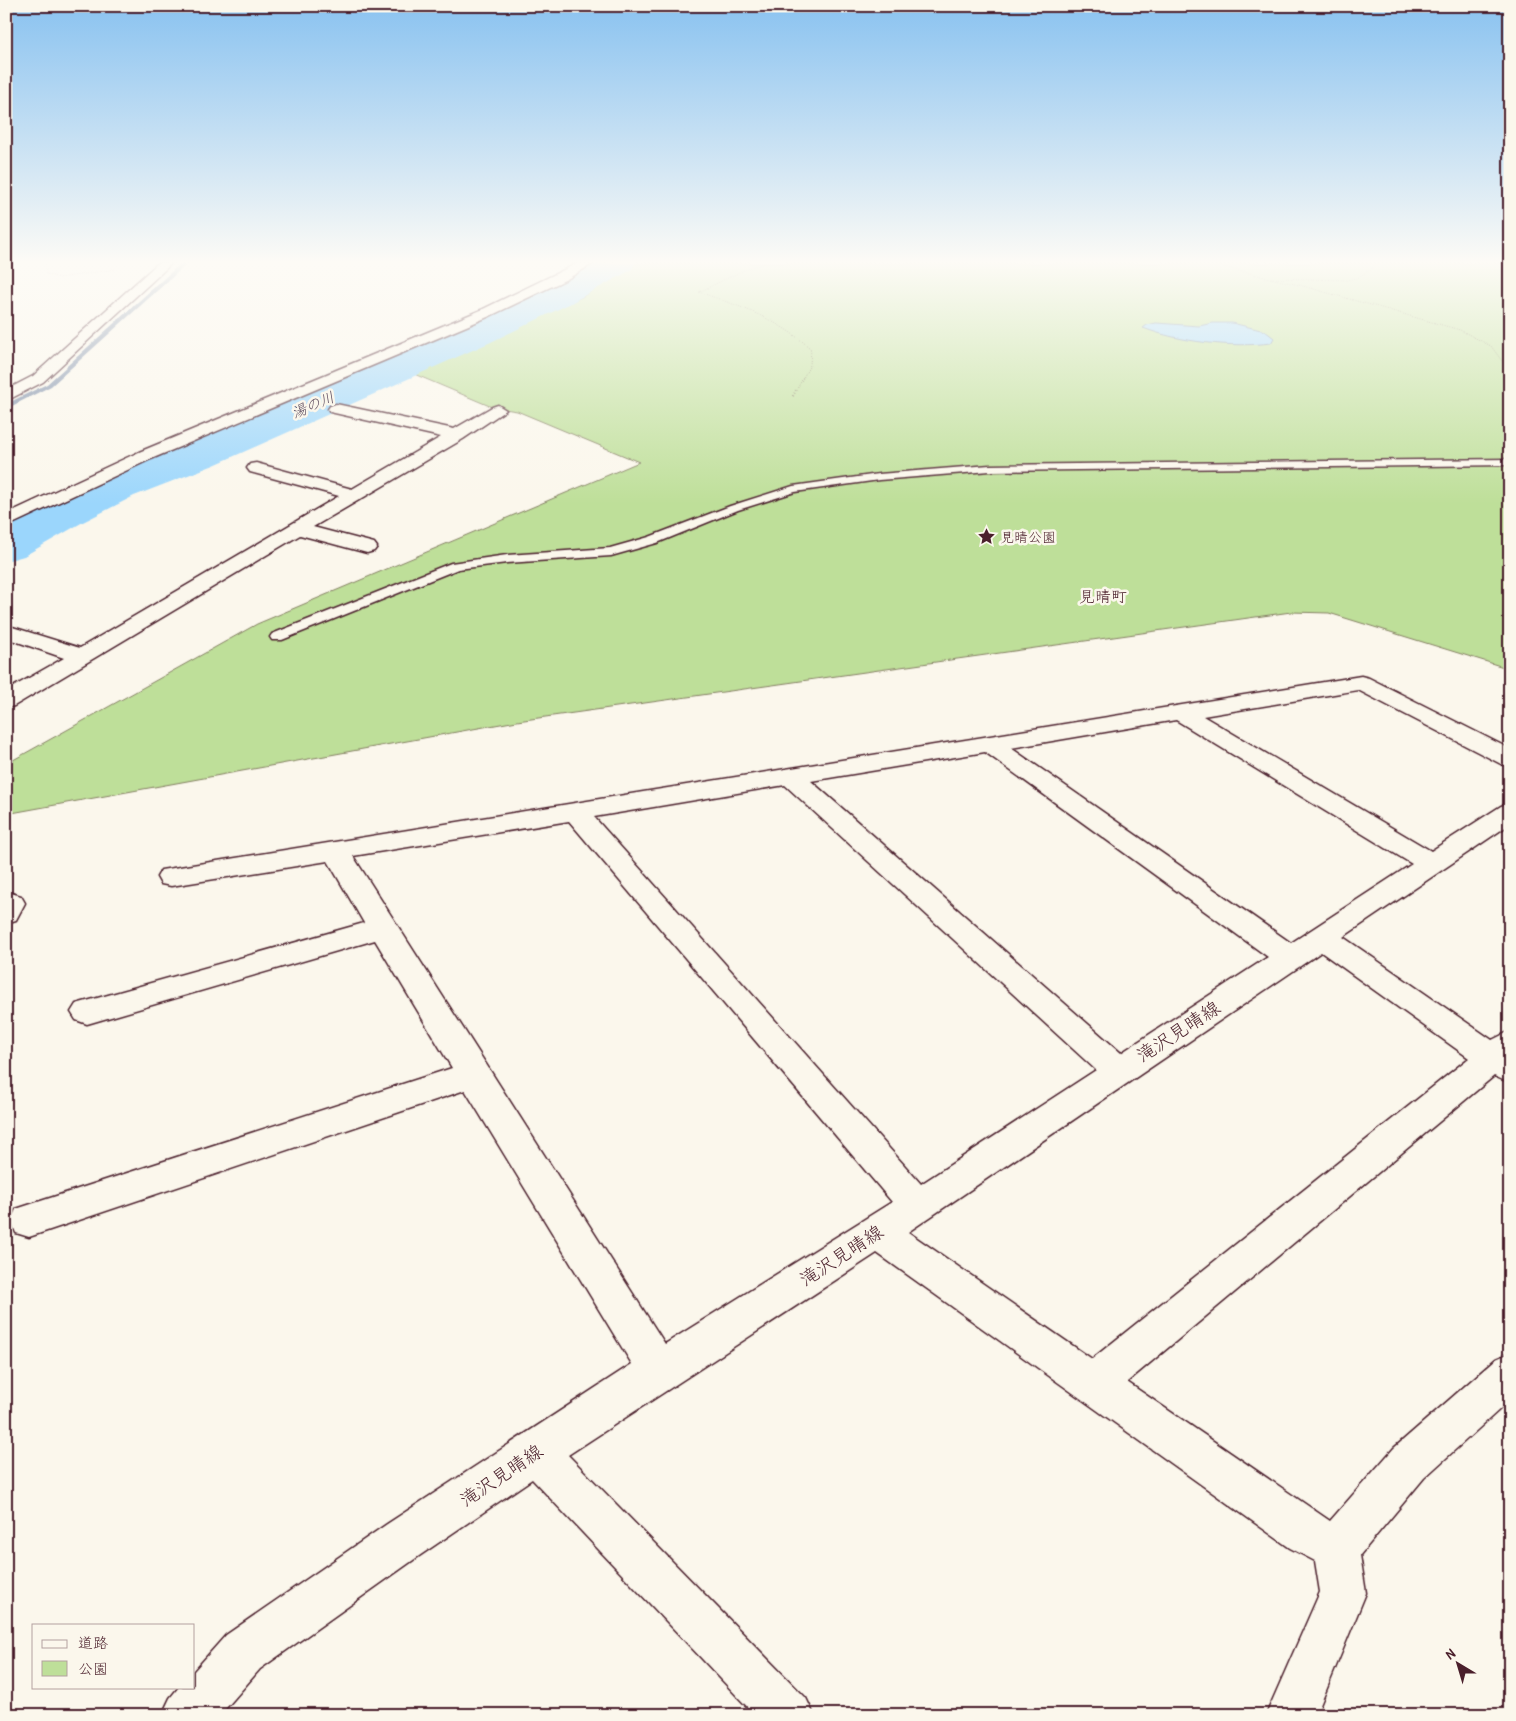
<svg xmlns="http://www.w3.org/2000/svg" width="1516" height="1721" font-family="'Patrick Hand','Klee One',sans-serif">
  <rect width="100%" height="100%" fill="#fbf7ec"/>
  <filter id="ink" filterUnits="userSpaceOnUse"><feTurbulence type="fractalNoise" baseFrequency=".02" numOctaves="2"/><feDisplacementMap in="SourceGraphic" scale="10" xChannelSelector="R" yChannelSelector="G"/><feConvolveMatrix kernelMatrix="1 2 1 2 8 2 1 2 1" color-interpolation-filters="sRGB"/></filter>
  <g filter="url(#ink)">
    <polygon fill="#bedf99" stroke="#847f62" points="636,263 1510,263 1510,669 1329,613 1291,612 517,721 6,814 6,764 257,624 639,462 517,411 492,407 407,371 582,297"/>
    <path fill="#9bd6fc" stroke="#7b8da8" d="M1156 323 1199 326 1213 323H1232L1265 331 1274 338 1271 343C1232 348 1180 342 1143 328L1147 325Z"/>
    <g fill="none" stroke-linecap="round" stroke-linejoin="round">
      <polygon fill="#7b8da8" fill-rule="evenodd" points="181,263 188,263 51,386 6,409 6,404 47,384"/>
      <polygon fill="#9bd6fc" fill-rule="evenodd" points="594,263 635,263 631,270 571,303 491,342 214,465 134,496 83,522 24,556 6,561 6,524 47,500 100,476 182,445 465,326 547,289"/>
      <defs>
        <polygon id="service" points="1510,459 1510,465 990,471 879,480 795,492 738,510 657,543 611,556 507,563 458,569 282,640 272,640 270,637 272,634 451,563 507,555 610,548 649,537 730,506 793,486 879,474 990,465"/>
        <g id="minor">
          <polygon points="158,263 172,263 43,382 6,401 6,390 33,376"/>
          <polygon points="578,263 594,263 567,279 490,316 151,459 6,527 6,514 139,452 481,310"/>
          <polygon points="336,404 454,429 492,407 498,405 506,410 463,439 313,527 374,543 377,547 374,551 367,553 300,535 14,706 6,708 6,691 64,658 6,638 6,625 80,648 339,496 250,472 247,468 250,464 256,463 352,489 441,437 330,412 328,409 330,406"/>
          <path d="M1361 676 1369 678 1510 749V766L1501 764 1358 690 1203 716 1431 851 1501 806 1510 804V824L1343 937 1492 1040 1510 1031V1083L1494 1076 1127 1382 1330 1521 1394 1448 1496 1359 1510 1353V1400L1424 1478 1360 1555 1366 1593 1316 1715H1266L1320 1592 1315 1561 1290 1548 877 1253 568 1455 806 1698 814 1715H755L532 1479 419 1556 260 1669 220 1715H162L170 1698 179 1687H194V1671L226 1635 387 1524 632 1364 465 1090 29 1237 16 1233 11 1221 16 1209 452 1068 375 940 87 1024 76 1020 71 1012 76 1004 364 923 328 861 171 886 161 884 157 877 161 870ZM1176 720 1412 864 1291 943 1011 748ZM985 752 1268 957 1121 1053 811 781ZM785 785 1096 1070 921 1184 594 817ZM569 821 892 1202 665 1344 353 856ZM1321 952 1469 1058 1092 1359 908 1232Z"/>
          <polygon points="11,893 21,896 25,903 16,920 6,923 6,894"/>
        </g>
      </defs>
      <use href="#service" stroke="#4a1f2b" stroke-width="3"/>
      <use href="#minor" stroke="#4a1f2b" stroke-width="3"/>
      <g stroke="#4a1f2b" stroke-width="1" stroke-dasharray="0.5 2" stroke-linecap="butt">
        <polyline points="45,263 46,274 60,278 116,269"/>
        <path d="M765 263 744 270 699 292C739 306 779 319 811 349L810 365 797 389"/>
        <polyline points="1207,263 1303,286 1460,330 1491,346 1510,372"/>
        <polyline points="1271,278 1347,280 1359,277 1373,268 1374,263"/>
      </g>
      <polyline stroke="#4a1f2b" stroke-width="2" stroke-dasharray="0.5 2.5" stroke-linecap="butt" points="793,396 797,388"/>
      <use href="#service" fill="#fbf7ec" fill-rule="evenodd"/>
      <use href="#minor" fill="#fbf7ec" fill-rule="evenodd"/>
    </g>
  </g>
  <linearGradient id="sky" x2="0" y2="1"><stop stop-color="#89c2f0"/><stop offset="0.52" stop-color="#fdfbf6"/><stop offset="1" stop-color="#fdfbf6" stop-opacity="0"/></linearGradient>
  <rect width="1516" height="504" fill="url(#sky)"/>
  <defs>
    <symbol id="sight-bare" viewBox="-9 -9 18 18"><path d="M0-6L1.8-2.2L6-1.7L2.9 1.2L3.7 5.4L0 3.3L-3.7 5.4L-2.9 1.2L-6-1.7L-1.8-2.2Z" fill="#4a1f2b" stroke="#fbf7ec" stroke-width="2.5" paint-order="stroke"/></symbol>
  </defs>
  <g fill-rule="evenodd">
    <use href="#sight-bare" x="974" y="524" width="25" height="25"/>
  </g>
  <g text-anchor="middle" stroke-width="5" stroke-linejoin="round" paint-order="stroke">
    <g font-size="14" fill="#4a1f2b" stroke="#fbf7ec" text-anchor="start">
      <text x="1000" y="542">見晴公園</text>
    </g>
    <g font-size="15" font-style="italic" fill="#5e4d5f" stroke="#fbf7ec">
      <text transform="translate(313 405) rotate(-23)" y="5">湯の川</text>
    </g>
    <g font-size="16" fill="#4a1f2b" stroke="#fbf7ec">
      <text x="1103" y="602">見晴町</text>
    </g>
    <g font-size="19" fill="#4a1f2b" stroke="#fbf7ec">
      <text transform="translate(1178 1031) rotate(-33)" y="7">滝沢見晴線</text>
      <text transform="translate(841 1255) rotate(-33)" y="7">滝沢見晴線</text>
      <text transform="translate(501 1475) rotate(-34)" y="7">滝沢見晴線</text>
    </g>
  </g>
  <rect width="1516" height="1721" fill="none" stroke="#fbf7ec" stroke-width="25"/>
  <rect x="12" y="12" width="1491" height="1696" fill="none" stroke="#4a1f2b" stroke-width="2" filter="url(#ink)"/>
  <rect x="32" y="1624" width="162" height="65" fill="#fbf7ec" stroke="#b4a19f"/>
  <rect x="42" y="1640" width="25" height="8" fill="#fbf7ec" stroke="#b4a19f"/>
  <text x="78" y="1648" font-size="15" fill="#4a1f2b">道路</text>
  <rect x="42" y="1661" width="25" height="15" fill="#bedf99" stroke="#b4a19f"/>
  <text x="78" y="1674" font-size="15" fill="#4a1f2b">公園</text>
  <g transform="translate(1458 1664) rotate(322)" stroke="#fbf7ec" stroke-width="4" paint-order="stroke">
  <path d="M0-4L9 19L0 12L-9 19Z" fill="#4a1f2b"/>
  <text y="-8" font-size="14" font-weight="bold" text-anchor="middle" fill="#4a1f2b">N</text>
  </g>
</svg>
